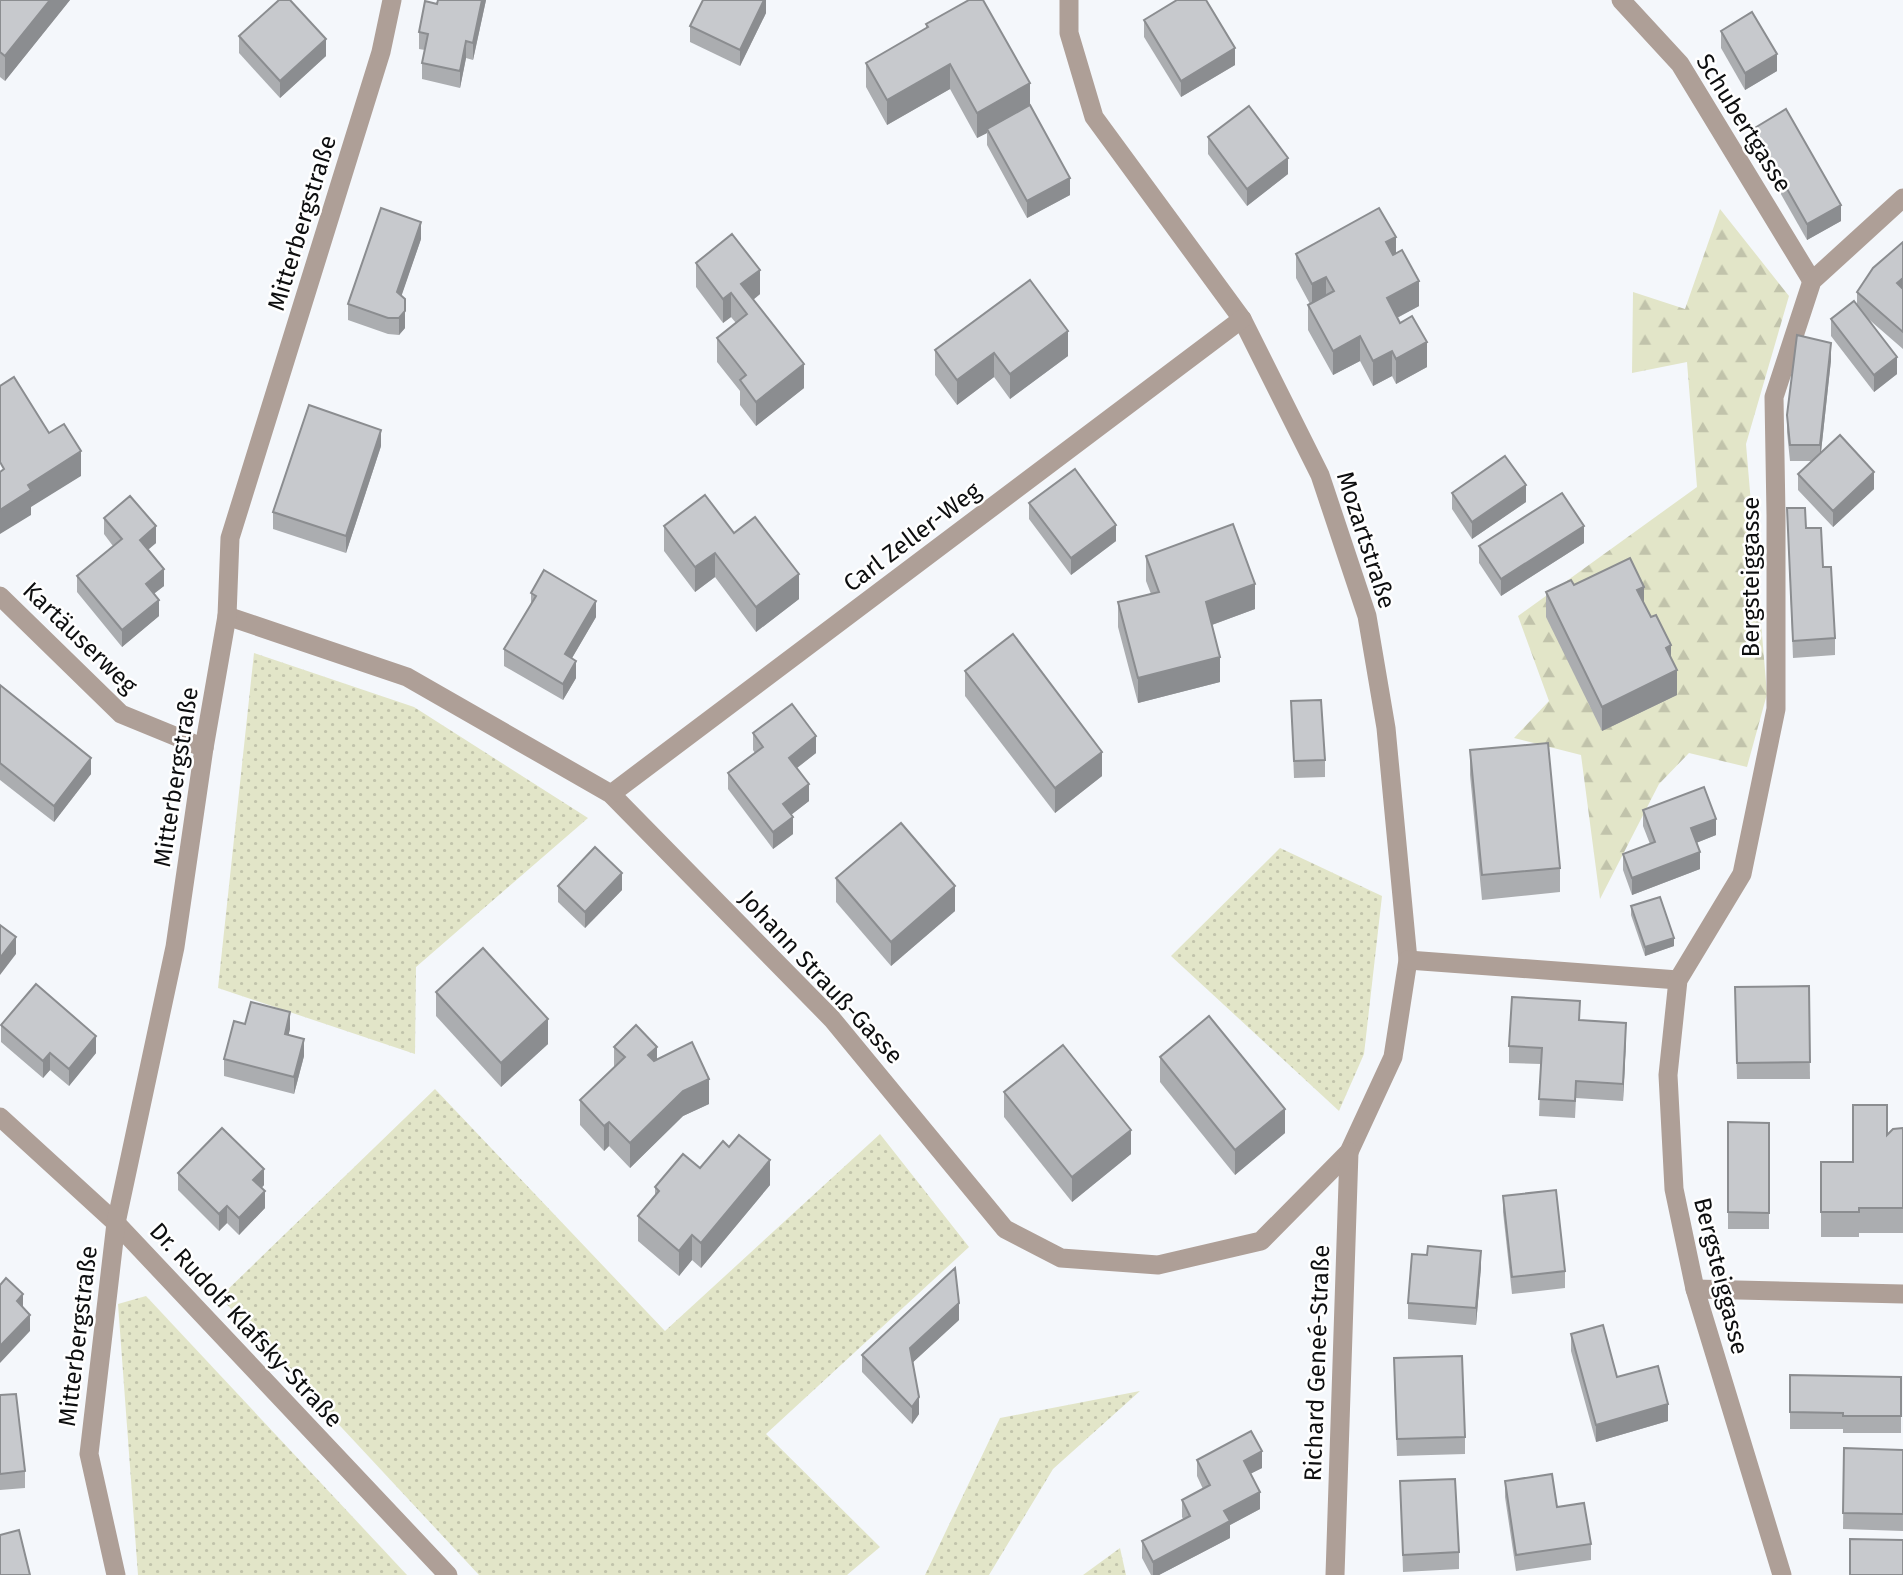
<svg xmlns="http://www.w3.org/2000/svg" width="1903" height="1575" font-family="'Fira Sans',sans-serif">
  <defs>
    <pattern id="grass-dots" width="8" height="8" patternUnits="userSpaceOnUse" patternTransform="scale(1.75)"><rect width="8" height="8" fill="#e2e5c8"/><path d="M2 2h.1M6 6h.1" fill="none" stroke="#c1c3ab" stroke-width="1.8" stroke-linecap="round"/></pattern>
    <pattern id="forest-firs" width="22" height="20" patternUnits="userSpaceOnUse" patternTransform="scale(1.75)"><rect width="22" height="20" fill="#e2e5c8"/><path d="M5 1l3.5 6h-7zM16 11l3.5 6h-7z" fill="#c1c3ab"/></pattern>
  </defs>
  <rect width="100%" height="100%" fill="#f4f7fb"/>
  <g fill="url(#grass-dots)">
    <polygon points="254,653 414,707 588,818 416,967 415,1054 218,988"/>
    <polygon points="1280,848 1382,896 1364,1054 1339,1111 1171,956"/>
    <polygon points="435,1089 665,1331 880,1134 969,1247 766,1434 880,1547 847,1575 479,1575 220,1297"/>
    <polygon points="146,1296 407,1575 138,1575 118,1304"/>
    <polygon points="1140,1391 1053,1469 989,1575 925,1575 1000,1418"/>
    <polygon points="1120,1548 1126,1575 1083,1575"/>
  </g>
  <polygon fill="url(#forest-firs)" points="1720,209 1789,296 1746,444 1767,694 1747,767 1689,753 1659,784 1600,899 1581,755 1514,738 1549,701 1518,616 1697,487 1687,362 1632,373 1633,292 1685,309"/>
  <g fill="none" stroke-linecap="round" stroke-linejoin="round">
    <g stroke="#ae9f97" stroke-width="19">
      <polyline points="1621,0 1680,64 1812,281"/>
      <polyline points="0,596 121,714 204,748"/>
      <polyline points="227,616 407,677 611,794 832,1019 1005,1229 1061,1258 1158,1265 1261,1241 1349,1152 1393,1057 1408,960 1386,728 1367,616 1320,475 1242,319 1094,117 1069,33 1069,0"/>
      <polyline points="611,794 1242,319"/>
      <polyline points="1408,960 1678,980"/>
      <polyline points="0,1117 116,1223 448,1575"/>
      <polyline points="1695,1289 1903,1294"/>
      <polyline points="116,1575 89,1454 116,1223 175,947 204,748 227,616 230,538 381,52 392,0"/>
      <polyline points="1335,1575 1349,1152"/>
      <polyline points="1782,1575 1695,1289 1674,1189 1668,1075 1678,980 1742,874 1776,709 1776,515 1774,397 1812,281 1903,198"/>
    </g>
  </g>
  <g fill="#abadb0">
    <polygon points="0,0 70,0 5,81 0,77"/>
    <polygon points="486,0 473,60 466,58 460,88 422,79 422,63 425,50 419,49 419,32 437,4"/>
    <polygon points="766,0 766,13 740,66 690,42 690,26"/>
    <polygon points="1144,20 1235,65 1181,97 1144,37"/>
    <polygon points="926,24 1030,106 1070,195 1027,218 987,145 987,133 977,138 950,89 887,125 866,87 866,63 926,29"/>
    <polygon points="1721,31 1777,71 1745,90 1721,48"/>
    <polygon points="239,36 326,56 280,98 239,53"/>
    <polygon points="1753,129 1841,221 1807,240 1753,145"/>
    <polygon points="1208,137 1288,174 1247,206 1208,154"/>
    <polygon points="421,239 401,296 405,328 399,335 388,334 348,320 348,304"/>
    <polygon points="1903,242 1903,349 1865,316 1897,374 1874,392 1831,336 1831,319 1857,305 1857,292"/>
    <polygon points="1396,253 1419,306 1397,318 1427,367 1396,384 1392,376 1373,386 1360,361 1333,375 1308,330 1308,305 1310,304 1296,278 1296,254"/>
    <polygon points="696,263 760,294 753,300 804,388 756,426 740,405 740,391 717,362 717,338 736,323 731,317 723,323 696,287"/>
    <polygon points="935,350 1068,356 1010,399 994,377 957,405 935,375"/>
    <polygon points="1831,360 1821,452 1874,489 1833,527 1798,490 1798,474 1812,461 1790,461 1787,432 1787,415"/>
    <polygon points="381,446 346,553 273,529 273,512"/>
    <polygon points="1452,493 1526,502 1472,539 1452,509"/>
    <polygon points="1029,503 1116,541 1071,575 1029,519"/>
    <polygon points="1787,508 1806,528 1835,638 1835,655 1793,658"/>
    <polygon points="104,518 156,543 148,550 164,586 154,593 159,616 122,647 77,592 77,576 113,546 104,534"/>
    <polygon points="664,526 734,533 799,599 756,632 715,577 695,592 664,551"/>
    <polygon points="1584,543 1501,596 1479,563 1479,546"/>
    <polygon points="1146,556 1255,609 1212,625 1220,682 1138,703 1118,627 1118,602 1151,594 1146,581"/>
    <polygon points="1574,585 1644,604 1671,659 1677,695 1602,731 1546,617 1546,592"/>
    <polygon points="531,593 596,617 572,658 576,678 563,700 504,666 504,649 531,605"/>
    <polygon points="965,671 1102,776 1055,813 965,696"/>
    <polygon points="0,685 91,774 54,822 0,780"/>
    <polygon points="1291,701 1325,760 1325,777 1294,778"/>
    <polygon points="753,733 816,753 797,768 809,801 791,815 793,834 773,849 728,789 728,773 755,753 753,750"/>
    <polygon points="1470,750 1560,868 1560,892 1482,900 1470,775"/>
    <polygon points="1643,810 1716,835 1696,843 1700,869 1632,895 1623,870 1623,854 1650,844 1643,826"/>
    <polygon points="836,878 955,911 891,966 836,902"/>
    <polygon points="558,886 622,890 585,928 558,902"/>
    <polygon points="1631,906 1674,946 1645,956 1631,915"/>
    <polygon points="1809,986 1810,1079 1737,1079 1735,987"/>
    <polygon points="436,992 548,1044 501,1087 436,1016"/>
    <polygon points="245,1024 290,1029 288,1035 304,1056 294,1094 224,1076 224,1059"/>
    <polygon points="1,1025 96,1053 69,1086 50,1070 43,1078 1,1042"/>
    <polygon points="1626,1039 1623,1101 1576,1098 1575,1118 1539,1116 1541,1064 1509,1063 1509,1046"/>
    <polygon points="614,1047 657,1060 709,1104 683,1116 630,1168 609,1146 604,1151 580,1125 580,1100 614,1068"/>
    <polygon points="1160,1057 1285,1133 1235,1175 1160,1082"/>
    <polygon points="1004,1092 1131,1154 1072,1202 1004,1117"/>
    <polygon points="1728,1122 1769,1123 1769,1229 1728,1229"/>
    <polygon points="1903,1128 1903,1233 1859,1233 1859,1237 1821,1237 1821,1162 1853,1162 1887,1135"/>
    <polygon points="700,1168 770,1185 701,1268 692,1260 679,1276 638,1241 638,1216 655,1195 655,1187"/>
    <polygon points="178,1173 264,1185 262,1188 265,1208 239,1235 227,1223 219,1231 178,1190"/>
    <polygon points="1503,1196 1565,1271 1565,1288 1512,1294 1503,1212"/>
    <polygon points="1427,1255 1481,1267 1476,1325 1408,1319 1408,1303"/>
    <polygon points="959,1320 913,1362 919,1414 912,1424 862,1372 862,1355"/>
    <polygon points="1571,1334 1617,1377 1668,1421 1596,1442 1571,1351"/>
    <polygon points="1394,1375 1465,1437 1465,1454 1397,1456"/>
    <polygon points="1790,1375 1901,1377 1901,1433 1843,1433 1843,1429 1790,1429"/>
    <polygon points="0,1395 25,1471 25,1488 0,1490"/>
    <polygon points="1844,1448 1903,1450 1903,1531 1843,1529"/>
    <polygon points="1197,1460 1262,1468 1250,1474 1260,1509 1230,1525 1230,1538 1159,1575 1151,1575 1142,1558 1142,1541 1183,1519 1182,1517 1182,1500 1203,1489 1197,1476"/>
    <polygon points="1400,1481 1459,1552 1459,1569 1403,1572"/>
    <polygon points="1505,1481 1557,1507 1591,1544 1591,1560 1516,1571 1505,1497"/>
  </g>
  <g fill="#8b8d90">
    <polygon points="50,0 70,0 5,81 5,56"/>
    <polygon points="482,0 486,0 473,60 473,43"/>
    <polygon points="764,0 766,0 766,13 740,66 740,50"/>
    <polygon points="326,39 326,56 280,98 280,81"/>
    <polygon points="466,41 466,58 460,88 460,71"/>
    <polygon points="1235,48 1235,65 1181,97 1181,81"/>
    <polygon points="1777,54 1777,71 1745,90 1745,73"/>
    <polygon points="950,64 950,89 887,125 887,100"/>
    <polygon points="1030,83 1030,108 987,129 987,133 977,138 977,113"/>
    <polygon points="1288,158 1288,174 1247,206 1247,189"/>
    <polygon points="1070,178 1070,195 1027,218 1027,201"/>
    <polygon points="1841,205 1841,221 1807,240 1807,224"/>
    <polygon points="421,222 421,239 397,309 397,292"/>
    <polygon points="1396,237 1396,261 1386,242"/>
    <polygon points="760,270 760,294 743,308 741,284"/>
    <polygon points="1326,277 1326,301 1312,309 1312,284"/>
    <polygon points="1903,278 1903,295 1897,283"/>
    <polygon points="1419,281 1419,306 1387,323 1387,298"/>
    <polygon points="731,293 731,317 723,323 723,299"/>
    <polygon points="405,311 405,328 399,335 399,318"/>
    <polygon points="1068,331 1068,356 1010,399 1010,374"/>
    <polygon points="1360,336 1360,361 1333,375 1333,351"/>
    <polygon points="1427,342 1427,367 1396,384 1396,359"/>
    <polygon points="1831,343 1831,360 1820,461 1820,445"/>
    <polygon points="1392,351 1392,376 1373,386 1373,361"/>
    <polygon points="994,353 994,377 957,405 957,380"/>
    <polygon points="1897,357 1897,374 1874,392 1874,375"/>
    <polygon points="804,364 804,388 756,426 756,402"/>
    <polygon points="381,430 381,446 346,553 346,536"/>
    <polygon points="81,451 81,476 31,507 31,515 0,534 0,510 28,485"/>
    <polygon points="1874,472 1874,489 1833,527 1833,511"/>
    <polygon points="1526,485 1526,502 1472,539 1472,522"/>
    <polygon points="1116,525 1116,541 1071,575 1071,558"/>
    <polygon points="156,526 156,543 140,556 140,540"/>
    <polygon points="1584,526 1584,543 1501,596 1501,579"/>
    <polygon points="715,553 715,577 695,592 695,567"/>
    <polygon points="164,569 164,586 146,600 146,584"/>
    <polygon points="799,574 799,599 756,632 756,607"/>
    <polygon points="1255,584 1255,609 1206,627 1206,602"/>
    <polygon points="1644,587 1644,611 1637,590"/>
    <polygon points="159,600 159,616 122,647 122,630"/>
    <polygon points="596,601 596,617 565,670 565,654"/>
    <polygon points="1671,645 1671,670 1666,648"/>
    <polygon points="1220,657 1220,682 1138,703 1138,678"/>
    <polygon points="576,661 576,678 563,700 563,684"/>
    <polygon points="1677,670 1677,695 1602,731 1602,707"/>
    <polygon points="816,736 816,753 789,774 789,758"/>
    <polygon points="1102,752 1102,776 1055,813 1055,788"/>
    <polygon points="91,758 91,774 54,822 54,806"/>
    <polygon points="809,784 809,801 783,821 783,804"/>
    <polygon points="793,817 793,834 773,849 773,832"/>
    <polygon points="1716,819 1716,835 1691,845 1691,828"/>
    <polygon points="1700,852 1700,869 1632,895 1632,878"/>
    <polygon points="622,873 622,890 585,928 585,912"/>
    <polygon points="955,886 955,911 891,966 891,942"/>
    <polygon points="16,937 16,954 0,975 0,986 0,958"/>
    <polygon points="1674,938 1674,946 1645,956 1645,947"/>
    <polygon points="290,1012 290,1029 285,1051 285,1034"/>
    <polygon points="548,1019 548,1044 501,1087 501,1063"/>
    <polygon points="1626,1023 1626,1039 1623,1101 1623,1084"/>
    <polygon points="96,1036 96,1053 69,1086 69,1069"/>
    <polygon points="304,1039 304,1056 294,1094 294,1077"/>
    <polygon points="657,1047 657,1071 648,1055"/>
    <polygon points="50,1053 50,1070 43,1078 43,1061"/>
    <polygon points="709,1079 709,1104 683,1116 630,1168 630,1143 683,1091"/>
    <polygon points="1285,1109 1285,1133 1235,1175 1235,1150"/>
    <polygon points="609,1122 609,1146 604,1151 604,1126"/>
    <polygon points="1131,1130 1131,1154 1072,1202 1072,1177"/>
    <polygon points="770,1160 770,1185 701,1268 701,1243"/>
    <polygon points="264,1169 264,1185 253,1196 253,1180"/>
    <polygon points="265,1191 265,1208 239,1235 239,1218"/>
    <polygon points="227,1206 227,1223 219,1231 219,1214"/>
    <polygon points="692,1235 692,1260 679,1276 679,1251"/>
    <polygon points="1481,1251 1481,1267 1476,1325 1476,1308"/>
    <polygon points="23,1294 23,1311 17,1301"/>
    <polygon points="959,1303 959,1320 910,1365 910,1348"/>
    <polygon points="30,1315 30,1331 0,1363 0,1346"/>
    <polygon points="919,1397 919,1414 912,1424 912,1407"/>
    <polygon points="1668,1404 1668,1421 1596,1442 1596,1425"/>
    <polygon points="1262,1451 1262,1468 1244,1477 1244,1461"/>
    <polygon points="1260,1492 1260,1509 1230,1525 1230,1538 1159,1575 1153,1575 1153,1562 1224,1511"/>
  </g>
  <g fill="#c7c9cd" stroke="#8b8d90" stroke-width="2">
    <polygon points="0,0 50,0 5,56 0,52"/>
    <polygon points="279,0 290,0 326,39 280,81 239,36"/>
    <polygon points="438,0 482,0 473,43 466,41 460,71 422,63 428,34 419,32 425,1 437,4"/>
    <polygon points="703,0 764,0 740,50 690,26"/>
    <polygon points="969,0 983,0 1030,83 977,113 950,64 887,100 866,63 928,27 926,24"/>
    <polygon points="1177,0 1206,0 1235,48 1181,81 1144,20"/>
    <polygon points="1752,12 1777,54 1745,73 1721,31"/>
    <polygon points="1030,105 1070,178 1027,201 987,129"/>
    <polygon points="1249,106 1288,158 1247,189 1208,137"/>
    <polygon points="1786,109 1841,205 1807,224 1753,129"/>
    <polygon points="381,208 421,222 397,292 405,299 405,311 399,318 388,318 348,304"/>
    <polygon points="1379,208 1396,237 1386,242 1393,255 1402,250 1419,281 1387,298 1400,323 1412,316 1427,342 1396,359 1392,351 1373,361 1360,336 1333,351 1308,305 1334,291 1326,277 1312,284 1296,254"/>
    <polygon points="732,234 760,270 741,284 804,364 756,402 740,380 746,375 717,338 747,314 731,293 723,299 696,263"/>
    <polygon points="1903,242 1903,278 1897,283 1903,289 1903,332 1857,292 1873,268"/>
    <polygon points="1030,280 1068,331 1010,374 994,353 957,380 935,350"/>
    <polygon points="1854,301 1897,357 1874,375 1831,319"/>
    <polygon points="1797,335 1831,343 1820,445 1790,445 1787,415"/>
    <polygon points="14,377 49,433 64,424 81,451 28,485 31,490 0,510 0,472 4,469 0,462 0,386"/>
    <polygon points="309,405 381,430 346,536 273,512"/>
    <polygon points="1840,435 1874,472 1833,511 1798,474"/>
    <polygon points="1505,456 1526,485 1472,522 1452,493"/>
    <polygon points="1075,469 1116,525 1071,558 1029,503"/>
    <polygon points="1562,493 1584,526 1501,579 1479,546"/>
    <polygon points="705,495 734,533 755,517 799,574 756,607 715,553 695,567 664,526"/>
    <polygon points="130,496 156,526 140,540 164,569 146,584 159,600 122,630 77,576 122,539 104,518"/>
    <polygon points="1787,508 1805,508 1806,528 1821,528 1823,567 1831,567 1835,638 1793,641"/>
    <polygon points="1233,524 1255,584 1206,602 1220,657 1138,678 1118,602 1159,592 1146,556"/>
    <polygon points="1630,558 1644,587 1637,590 1651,617 1656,615 1671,645 1666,648 1677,670 1602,707 1546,592 1571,580 1574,585"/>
    <polygon points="544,570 596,601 565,654 576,661 563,684 504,649 536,596 531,593"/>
    <polygon points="1013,634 1102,752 1055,788 965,671"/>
    <polygon points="0,685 91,758 54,806 0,763"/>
    <polygon points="1321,700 1325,760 1294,761 1291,701"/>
    <polygon points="792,704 816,736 789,758 809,784 783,804 793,817 773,832 728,773 763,747 753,733"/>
    <polygon points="1548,743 1560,868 1482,875 1470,750"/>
    <polygon points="1704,787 1716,819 1691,828 1700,852 1632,878 1623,854 1655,842 1643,810"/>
    <polygon points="901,823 955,886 891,942 836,878"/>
    <polygon points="595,847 622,873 585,912 558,886"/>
    <polygon points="1660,897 1674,938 1645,947 1631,906"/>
    <polygon points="0,925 16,937 0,958"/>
    <polygon points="483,948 548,1019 501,1063 436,992"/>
    <polygon points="36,984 96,1036 69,1069 50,1053 43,1061 1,1025"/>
    <polygon points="1809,986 1810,1062 1737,1063 1735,987"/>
    <polygon points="1512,997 1580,1001 1579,1020 1626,1023 1623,1084 1576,1081 1575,1101 1539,1099 1542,1048 1509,1046"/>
    <polygon points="251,1002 290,1012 285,1034 304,1039 294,1077 224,1059 234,1021 245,1024"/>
    <polygon points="1209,1016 1285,1109 1235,1150 1160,1057"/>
    <polygon points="636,1025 657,1047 648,1055 654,1061 692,1042 709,1079 683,1091 630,1143 609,1122 604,1126 580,1100 625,1057 614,1047"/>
    <polygon points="1063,1045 1131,1130 1072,1177 1004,1092"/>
    <polygon points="1853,1105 1887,1105 1887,1135 1893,1129 1903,1128 1903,1208 1859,1208 1859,1212 1821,1212 1821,1162 1853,1162"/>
    <polygon points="1728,1122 1769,1123 1769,1213 1728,1212"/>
    <polygon points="222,1128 264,1169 253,1180 265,1191 239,1218 227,1206 219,1214 178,1173"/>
    <polygon points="739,1135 770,1160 701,1243 692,1235 679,1251 638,1216 659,1191 655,1187 683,1154 700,1168 723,1141 729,1147"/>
    <polygon points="1556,1190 1565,1271 1512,1277 1503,1196"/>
    <polygon points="1428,1246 1481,1251 1476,1308 1408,1303 1412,1254 1427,1255"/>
    <polygon points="955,1268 959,1303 910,1348 919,1397 912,1407 862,1355"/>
    <polygon points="6,1278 23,1294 17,1301 30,1315 0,1346 0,1285"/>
    <polygon points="1603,1325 1617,1377 1658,1366 1668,1404 1596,1425 1571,1334"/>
    <polygon points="1462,1356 1465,1437 1397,1439 1394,1358"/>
    <polygon points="1790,1375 1901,1377 1901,1416 1843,1416 1843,1413 1790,1412"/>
    <polygon points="16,1394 25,1471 0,1474 0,1395"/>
    <polygon points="1251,1431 1262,1451 1244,1461 1260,1492 1224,1511 1230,1521 1153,1562 1142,1541 1190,1516 1182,1500 1210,1485 1197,1460"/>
    <polygon points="1844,1448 1903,1450 1903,1514 1843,1513"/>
    <polygon points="1552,1474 1557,1507 1584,1503 1591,1544 1516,1555 1505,1481"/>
    <polygon points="1455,1479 1459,1552 1403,1555 1400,1481"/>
    <polygon points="19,1530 30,1575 0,1575 0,1535"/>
    <polygon points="1850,1539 1903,1540 1903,1575 1850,1575"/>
  </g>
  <g text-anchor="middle" stroke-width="5" stroke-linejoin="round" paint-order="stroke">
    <g font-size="24" fill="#0d0e0f" stroke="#fff">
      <text transform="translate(1744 123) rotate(58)" y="8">Schubertgasse</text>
      <text transform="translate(302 223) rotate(-73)" y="8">Mitterbergstraße</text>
      <text transform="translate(912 537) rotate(-37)" y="8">Carl Zeller-Weg</text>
      <text transform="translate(1366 540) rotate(72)" y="8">Mozartstraße</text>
      <text transform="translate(1751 577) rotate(-90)" y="8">Bergsteiggasse</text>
      <text transform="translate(80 638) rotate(44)" y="8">Kartäuserweg</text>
      <text transform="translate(176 777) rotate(-81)" y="8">Mitterbergstraße</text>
      <text transform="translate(821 977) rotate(47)" y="8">Johann Strauß-Gasse</text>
      <text transform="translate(1721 1276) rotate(76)" y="8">Bergsteiggasse</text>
      <text transform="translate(246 1325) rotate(47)" y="8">Dr. Rudolf Klafsky-Straße</text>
      <text transform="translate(78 1336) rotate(-83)" y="8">Mitterbergstraße</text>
      <text transform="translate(1317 1363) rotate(-88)" y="8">Richard Geneé-Straße</text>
    </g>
  </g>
</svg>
